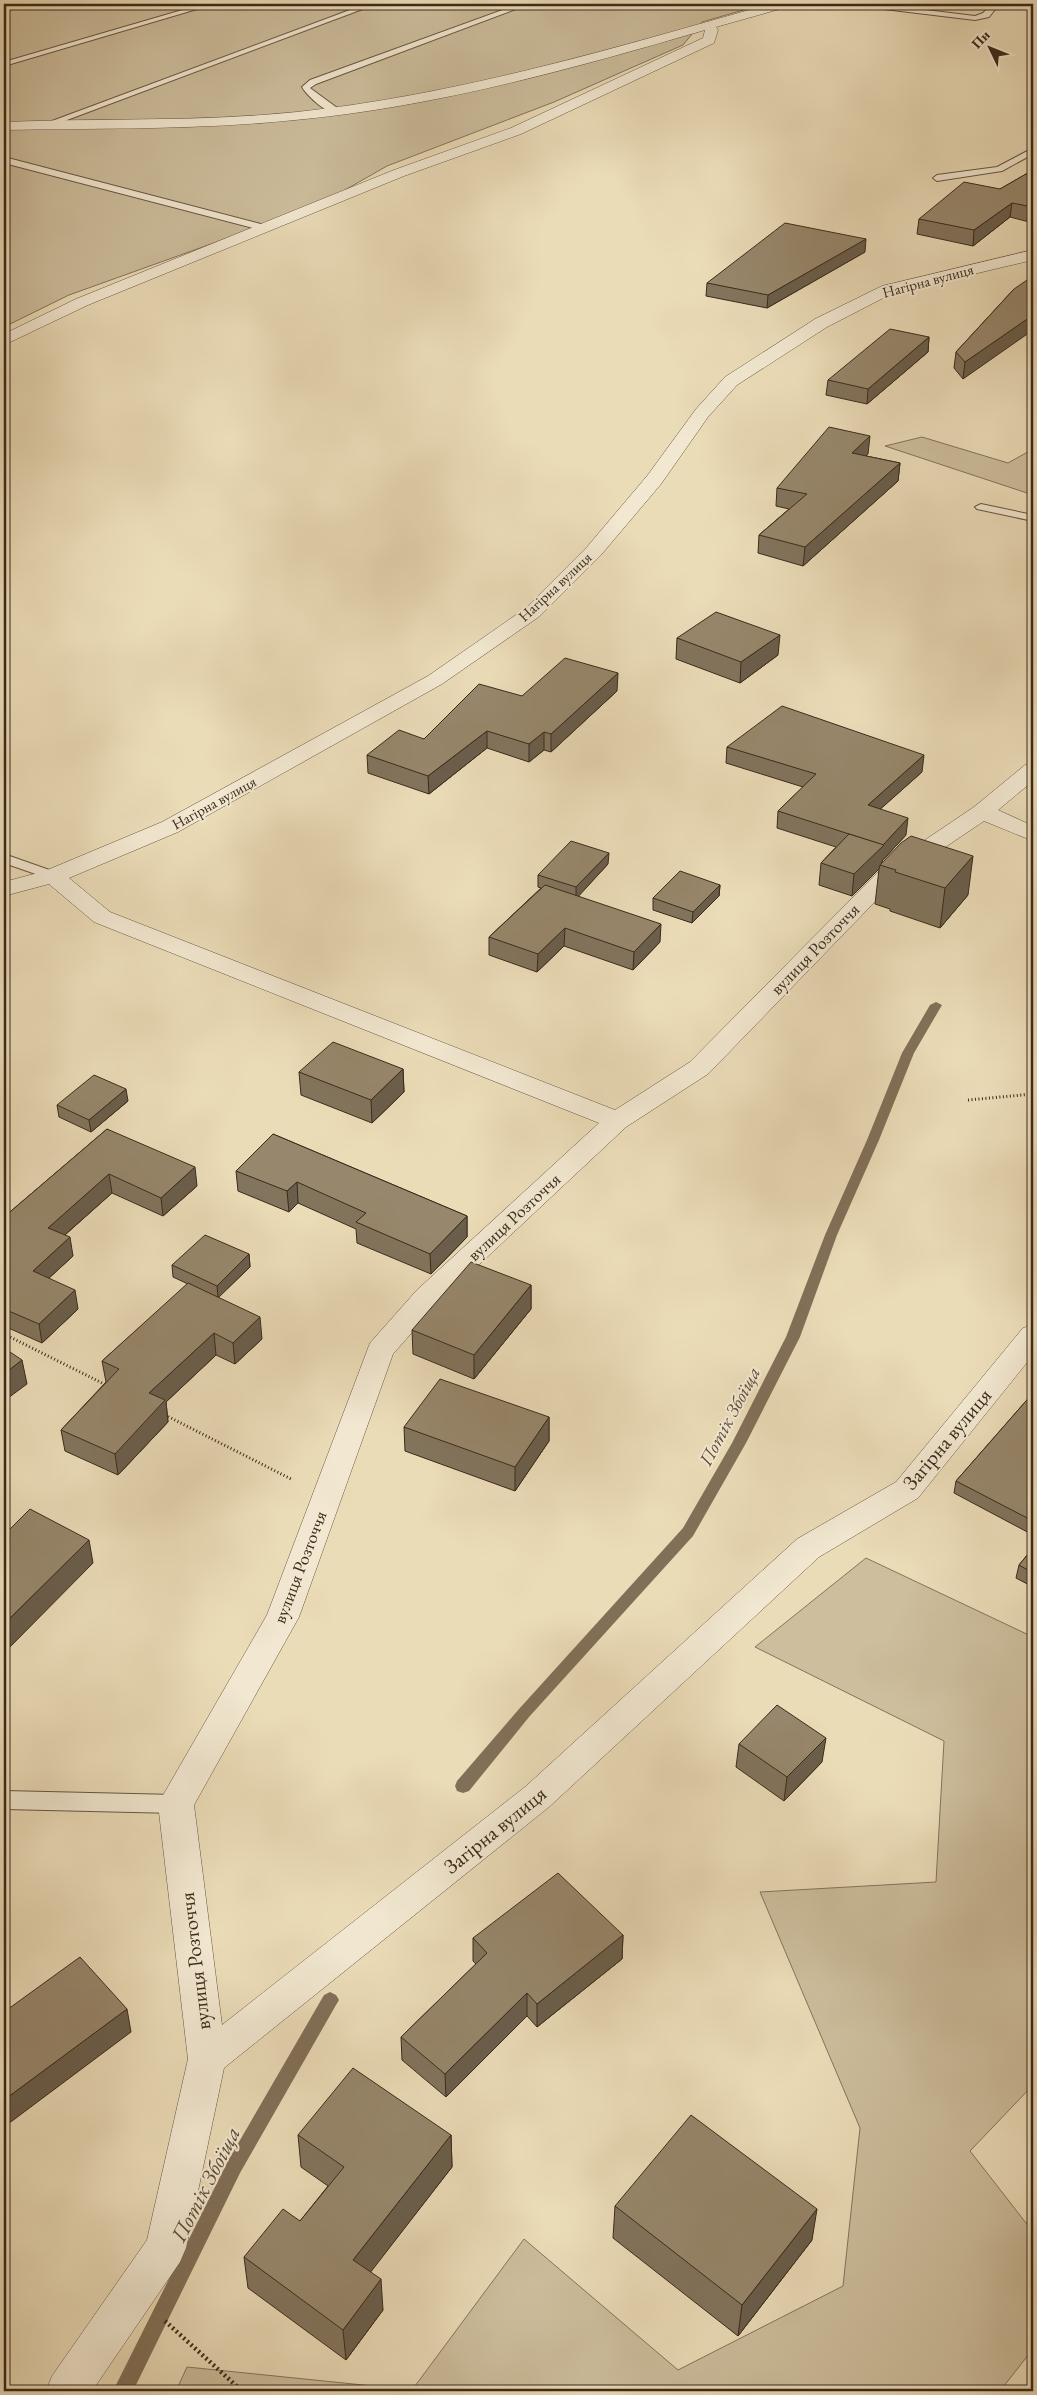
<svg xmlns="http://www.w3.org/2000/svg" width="1037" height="2395" font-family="'EB Garamond',serif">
  <rect width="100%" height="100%" fill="#ebdcb8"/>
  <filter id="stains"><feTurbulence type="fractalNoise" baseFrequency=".004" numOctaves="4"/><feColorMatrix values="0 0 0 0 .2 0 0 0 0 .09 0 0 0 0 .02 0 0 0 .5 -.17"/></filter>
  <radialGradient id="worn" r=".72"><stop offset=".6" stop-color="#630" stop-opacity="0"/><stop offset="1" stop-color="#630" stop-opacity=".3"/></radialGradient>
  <g fill="#cdbe9d" stroke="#84745c">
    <polygon points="4,4 764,4 702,22 683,45 554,102 387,166 317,206 69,295 4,327"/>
    <polygon points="922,437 1008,463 1033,449 1033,495 885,446"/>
    <polygon points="866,1558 1033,1637 1033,2085 970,2151 1033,2232 1033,2349 1000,2391 176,2391 187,2367 412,2390 524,2239 678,2370 843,2286 860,2128 760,1892 936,1882 944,1741 755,1647"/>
  </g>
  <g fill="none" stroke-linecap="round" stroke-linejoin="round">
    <g fill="#817058" fill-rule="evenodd">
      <polygon points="936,1002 942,1005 914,1053 879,1140 837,1235 800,1337 746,1443 693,1536 529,1717 469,1791 463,1793 457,1791 455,1786 457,1781 519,1709 683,1528 732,1443 786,1337 825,1235 867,1140 902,1053 930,1005"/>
      <polygon points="330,1992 336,1995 339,2000 336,2005 240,2173 133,2391 113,2391 228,2161 324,1995"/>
    </g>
    <defs>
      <g id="service">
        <polygon points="203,4 214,4 4,66 4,62"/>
        <polygon points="366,4 376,4 51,126 44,124"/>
        <path d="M519 4H529L316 84 310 88 340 110V114C328 115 308 97 302 87L310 80Z"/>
        <polygon points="855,4 876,4 975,16 983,13 988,8 979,4 990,4 997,7 989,17 975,20 859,6"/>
        <polygon points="1033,148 1033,154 1002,171 937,181 933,178 937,175 997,167"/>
        <polygon points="4,157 268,226 270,228 265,231 4,163"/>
        <polygon points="981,504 1033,515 1033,521 977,509 975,507"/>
        <polygon points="4,854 58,873 60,876 53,880 4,863"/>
        <polygon points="4,1791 176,1795 183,1798 186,1804 183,1810 176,1813 4,1809"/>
      </g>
      <g id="minor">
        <path d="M770 4H789L787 7 716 27 718 30 714 43 521 134 404 176 88 305 4 345V334L76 299 394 170 511 128 703 38 705 30C571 69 435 107 295 120 199 130 101 128 4 130V122C102 118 200 122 297 112 458 95 615 48 770 4Z"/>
        <polygon points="1033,250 1033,260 893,293 827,327 737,385 708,417 661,484 601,555 540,616 442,684 178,832 69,878 110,912 615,1110 690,1062 879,871 974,807 1025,765 1033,763 1033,781 998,810 1033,826 1033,841 984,821 895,881 708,1074 626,1127 437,1304 393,1354 299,1617 194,1805 222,2025 525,1787 797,1539 896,1482 1023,1328 1033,1325 1033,1355 918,1498 819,1557 549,1807 224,2068 186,2248 180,2262 92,2391 46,2391 52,2376 147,2240 188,2059 158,1804 267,1615 370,1343 417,1290 599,1123 94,922 49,884 4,896 4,882 45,871 162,822 428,676 526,608 587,547 647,476 696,409 725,377 815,319 882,286"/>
      </g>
    </defs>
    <use href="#service" stroke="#675642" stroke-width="2"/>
    <use href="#minor" stroke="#675642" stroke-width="1"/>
    <g stroke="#3b2a1a" stroke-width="3" stroke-dasharray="1 2.5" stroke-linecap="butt">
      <polyline points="968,1100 1033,1094"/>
      <polyline points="4,1334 106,1385"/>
      <polyline points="165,1415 293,1480"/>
    </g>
    <polyline stroke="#3b2a1a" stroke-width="4.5" stroke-dasharray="2 3" stroke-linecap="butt" points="165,2321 242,2391"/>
    <use href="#service" fill="#f2e8d1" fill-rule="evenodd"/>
    <use href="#minor" fill="#f2e8d1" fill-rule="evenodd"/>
  </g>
  <g fill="#82745d" stroke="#3b2a1a">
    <polygon points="1033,170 1033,223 1010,217 973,246 917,234 919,219 1000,189"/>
    <polygon points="865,252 767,308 706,296 707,283"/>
    <polygon points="1014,289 963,379 954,368 956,352"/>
    <polygon points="929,337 928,352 867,404 826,395 828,380"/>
    <polygon points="868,454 866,456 900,463 898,481 803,566 758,553 759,535 789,509 776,506 777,488"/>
    <polygon points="677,638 778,655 740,683 676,659"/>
    <polygon points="617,691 551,752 544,750 529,762 487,748 429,794 368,773 367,755 424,739 522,696"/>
    <polygon points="727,747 922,772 880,809 906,835 882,861 882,862 968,895 940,928 890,911 890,909 875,904 879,869 852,896 819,885 821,863 836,847 777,828 778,811 803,787 726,763"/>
    <polygon points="608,864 578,896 660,942 633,970 564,946 537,972 489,955 489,937 541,888 538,887 538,875"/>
    <polygon points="720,885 719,896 692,923 653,910 653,898"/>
    <polygon points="403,1069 404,1092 372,1123 301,1095 299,1072"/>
    <polygon points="128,1101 91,1132 59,1117 57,1105"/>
    <polygon points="107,1129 197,1186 163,1216 112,1193 65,1235 73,1256 49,1278 78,1309 42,1343 4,1326 4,1217"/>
    <polygon points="273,1134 467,1216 467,1237 431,1274 357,1243 356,1229 298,1203 289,1212 238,1191 236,1171"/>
    <polygon points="249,1254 250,1267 218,1297 262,1339 235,1364 216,1355 166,1402 168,1422 118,1475 65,1451 61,1430 106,1382 102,1361 188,1284 173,1277 172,1265"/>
    <polygon points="531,1285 531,1309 474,1379 413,1354 412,1330"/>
    <polygon points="1033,1393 1033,1535 954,1493 956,1481"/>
    <polygon points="549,1417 549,1441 515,1491 405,1451 404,1427"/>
    <polygon points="1033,1548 1033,1587 1016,1578 1019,1565"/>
    <polygon points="739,1744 822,1762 784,1801 736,1767"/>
    <polygon points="623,1935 622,1959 537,2027 527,2016 446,2097 402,2060 401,2037 476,1964 473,1961 473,1938"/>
    <polygon points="298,2135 451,2135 452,2167 370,2272 383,2310 346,2360 248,2288 244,2257 300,2221 328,2186 301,2167"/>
    <polygon points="615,2206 812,2240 738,2336 613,2238"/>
  </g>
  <g fill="#6a5e4c" stroke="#3b2a1a">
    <polygon points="1012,203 1010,217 973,246 974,230"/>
    <polygon points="866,239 865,252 767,308 768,295"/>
    <polygon points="1033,315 1033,330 963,379 965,362"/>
    <polygon points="929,337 928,352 867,404 868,389"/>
    <polygon points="870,436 868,454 851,472 852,453"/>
    <polygon points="900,463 898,481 803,566 805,547"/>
    <polygon points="780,635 778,655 740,683 741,662"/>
    <polygon points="618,673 617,691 551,752 551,734"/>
    <polygon points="487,731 487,748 429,794 428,776"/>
    <polygon points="544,732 544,750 529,762 529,744"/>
    <polygon points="924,755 922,772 866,822 868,805"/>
    <polygon points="908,818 906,835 882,861 882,865 880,865 879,869 852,896 854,874 883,845"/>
    <polygon points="609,853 608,864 576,899 576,887"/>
    <polygon points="973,856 968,895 940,928 945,888"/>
    <polygon points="720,885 719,896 692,923 693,912"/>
    <polygon points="661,924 660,942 633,970 634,952"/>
    <polygon points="565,928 564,946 537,972 538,954"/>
    <polygon points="403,1069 404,1092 372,1123 371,1100"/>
    <polygon points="126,1089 128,1101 91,1132 89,1120"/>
    <polygon points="195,1167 197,1186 163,1216 161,1198"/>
    <polygon points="109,1174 112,1193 51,1247 48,1228"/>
    <polygon points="297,1182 298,1203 289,1212 287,1191"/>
    <polygon points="467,1216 467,1237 431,1274 430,1254"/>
    <polygon points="70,1237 73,1256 36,1290 33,1271"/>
    <polygon points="249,1254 250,1267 218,1298 217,1286"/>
    <polygon points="531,1285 531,1309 474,1379 474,1355"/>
    <polygon points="75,1290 78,1309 42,1343 39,1324"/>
    <polygon points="260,1317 262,1339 235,1364 233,1343"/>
    <polygon points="214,1333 216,1355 166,1402 168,1422 118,1475 115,1454 149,1393"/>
    <polygon points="22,1360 27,1384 4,1401 4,1374"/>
    <polygon points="549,1417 549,1441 515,1491 515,1467"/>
    <polygon points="89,1540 93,1563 4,1653 4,1624"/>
    <polygon points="826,1738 822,1762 784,1801 787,1777"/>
    <polygon points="623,1935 622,1959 537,2027 537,2004"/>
    <polygon points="527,1993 527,2016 446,2097 445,2074"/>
    <polygon points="127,2009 131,2032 4,2127 4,2100"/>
    <polygon points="451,2135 452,2167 356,2291 353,2260"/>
    <polygon points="817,2209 812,2240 738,2336 742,2305"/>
    <polygon points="381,2279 383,2310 346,2360 343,2330"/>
  </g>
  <g fill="#97876c" stroke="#3b2a1a">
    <polygon points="1033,170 1033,207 1012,203 974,230 919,219 964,182 1000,189"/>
    <polygon points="785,223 866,239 768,295 707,283"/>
    <polygon points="1033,276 1033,315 965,362 956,352 1014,289"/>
    <polygon points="890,329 929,337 868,389 828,380"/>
    <polygon points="829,427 870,436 852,453 900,463 805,547 759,535 807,494 777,488"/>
    <polygon points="716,612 780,635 741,662 677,638"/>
    <polygon points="565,658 618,673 551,734 544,732 529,744 487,731 428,776 367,755 399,730 424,739 479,684 522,696"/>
    <polygon points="782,706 924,755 868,805 908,818 883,845 778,811 816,774 727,747"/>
    <polygon points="849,834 884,845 854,874 821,863"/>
    <polygon points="911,836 973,856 945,888 895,872 896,870 880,865 901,843"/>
    <polygon points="571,841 609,853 576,887 538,875"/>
    <polygon points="680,871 720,885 693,912 653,898"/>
    <polygon points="545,885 661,924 634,952 565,928 538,954 489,937"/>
    <polygon points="333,1042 403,1069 371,1100 299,1072"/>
    <polygon points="94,1075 126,1089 89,1120 57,1105"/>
    <polygon points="107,1129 195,1167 161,1198 109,1174 48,1228 70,1237 33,1271 75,1290 39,1324 4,1309 4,1217"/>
    <polygon points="273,1134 467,1216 430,1254 356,1222 366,1213 297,1182 287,1191 236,1171"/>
    <polygon points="205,1235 249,1254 217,1286 172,1265"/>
    <polygon points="471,1262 531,1285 474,1355 412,1330"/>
    <polygon points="188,1283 260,1317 233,1343 214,1333 149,1393 165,1400 115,1454 61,1430 119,1369 102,1361"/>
    <polygon points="4,1348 22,1360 4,1374"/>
    <polygon points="440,1379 549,1417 515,1467 404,1427"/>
    <polygon points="1033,1393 1033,1521 956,1481"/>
    <polygon points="30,1509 89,1540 4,1624 4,1535"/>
    <polygon points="1033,1548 1033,1573 1019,1565"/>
    <polygon points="777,1705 826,1738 787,1777 739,1744"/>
    <polygon points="558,1873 623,1935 537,2004 527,1993 445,2074 401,2037 487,1953 473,1938"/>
    <polygon points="80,1957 127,2009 4,2100 4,2012"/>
    <polygon points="353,2068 451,2135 353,2260 381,2279 343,2330 244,2257 283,2209 300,2221 344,2167 298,2135"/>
    <polygon points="691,2115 817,2209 742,2305 615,2206"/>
  </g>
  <g text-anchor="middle" stroke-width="4" stroke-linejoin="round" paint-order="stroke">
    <g font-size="15" fill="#3b2a1a" stroke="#f2e8d1">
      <text transform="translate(928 281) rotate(-15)" y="5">Нагірна вулиця</text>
      <text transform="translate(555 587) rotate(-43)" y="5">Нагірна вулиця</text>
      <text transform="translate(214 803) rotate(-29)" y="5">Нагірна вулиця</text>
    </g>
    <g font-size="18" fill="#3b2a1a" stroke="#f2e8d1">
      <text transform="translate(815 949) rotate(-46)" y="6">вулиця Розточчя</text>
      <text transform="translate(514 1217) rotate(-43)" y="6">вулиця Розточчя</text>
      <text transform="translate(300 1567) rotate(-69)" y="6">вулиця Розточчя</text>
    </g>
    <g font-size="19" font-style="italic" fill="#5e4d39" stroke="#f2e8d1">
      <text transform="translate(729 1416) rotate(-62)" y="7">Потік Збоїща</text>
    </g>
    <g font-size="21" fill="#3b2a1a" stroke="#f2e8d1">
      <text transform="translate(947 1439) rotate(-50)" y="7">Загірна вулиця</text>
      <text transform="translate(495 1830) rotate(-39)" y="7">Загірна вулиця</text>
      <text transform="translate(195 1961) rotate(-97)" y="7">вулиця Розточчя</text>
    </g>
    <g font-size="22" font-style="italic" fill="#5e4d39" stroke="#f2e8d1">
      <text transform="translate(205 2184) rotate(-63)" y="8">Потік Збоїща</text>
    </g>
  </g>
  <rect width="1037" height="2395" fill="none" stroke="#ebdcb8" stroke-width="20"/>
  <rect x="5" y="5" width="1027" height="2385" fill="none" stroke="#3b2a1a" stroke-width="2.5"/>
  <rect x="10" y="10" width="1017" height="2375" fill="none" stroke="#3b2a1a"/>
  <g transform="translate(990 48) rotate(313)" stroke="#f2e8d1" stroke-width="4" paint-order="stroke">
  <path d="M0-4L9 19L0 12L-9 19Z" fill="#3b2a1a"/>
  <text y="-8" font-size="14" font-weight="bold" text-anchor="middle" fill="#3b2a1a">Пн</text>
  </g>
  <rect width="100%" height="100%" filter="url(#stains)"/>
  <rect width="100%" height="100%" fill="url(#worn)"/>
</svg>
